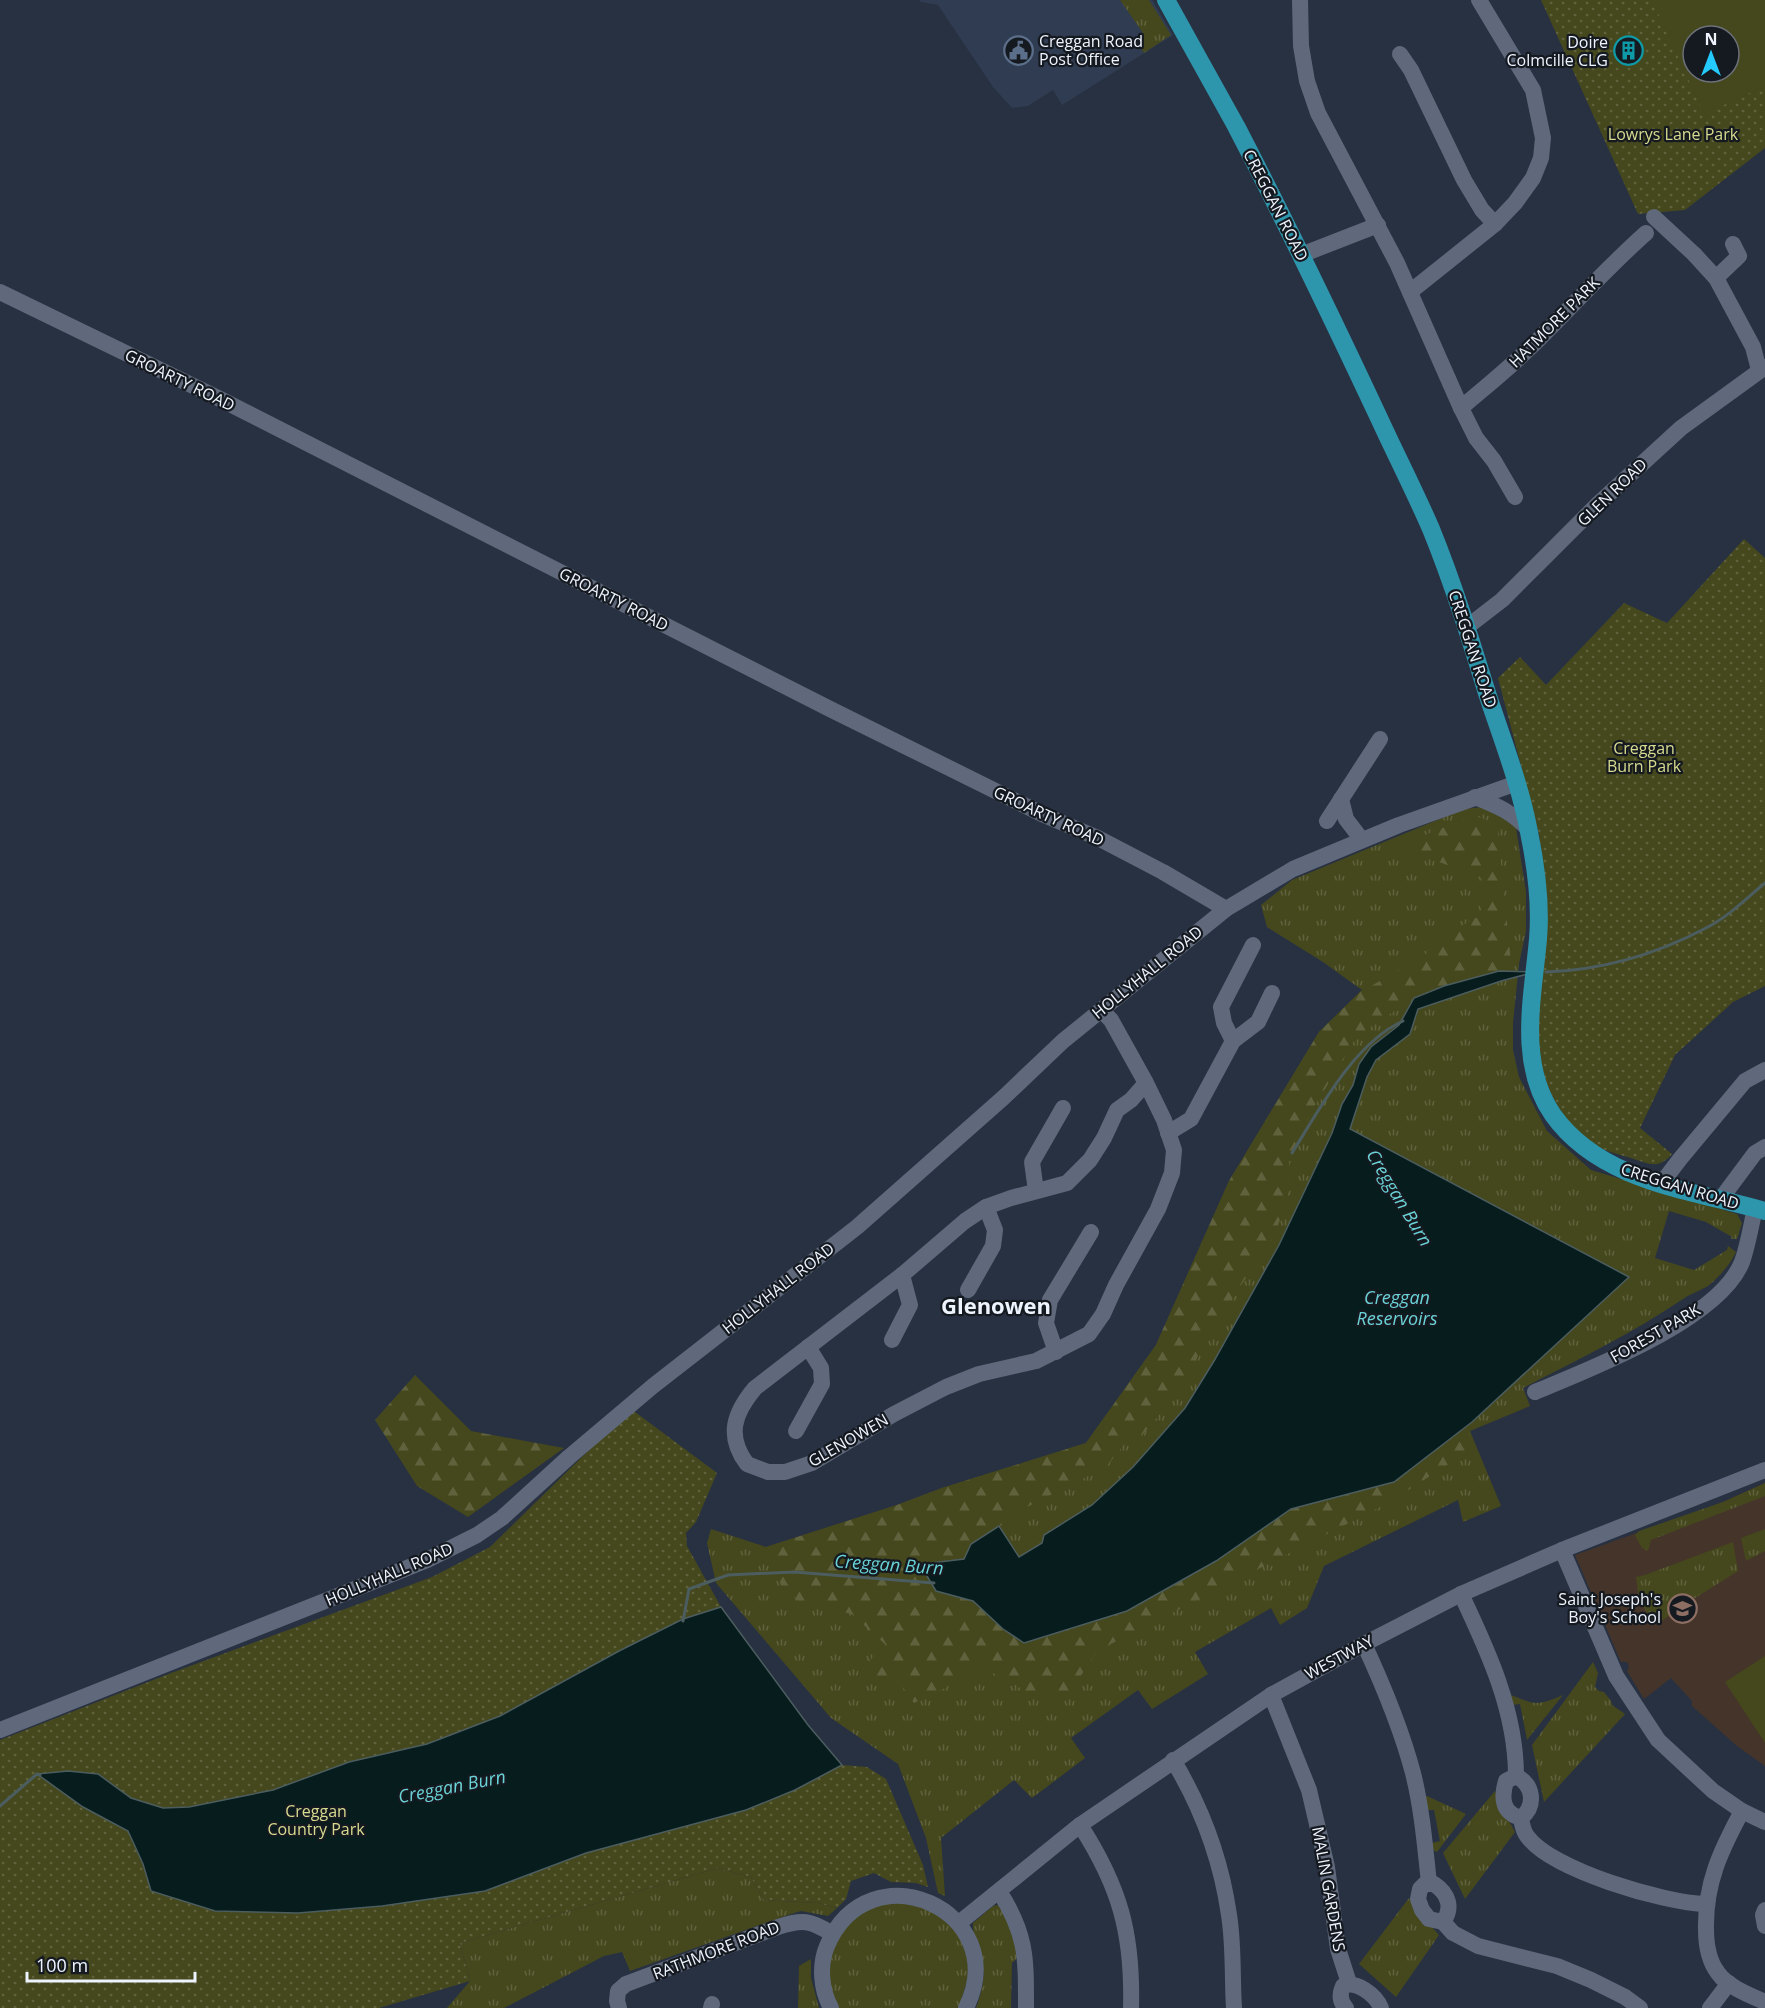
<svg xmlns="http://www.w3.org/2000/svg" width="1765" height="2008" font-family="'Open Sans',sans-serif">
  <defs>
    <pattern id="grass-tufts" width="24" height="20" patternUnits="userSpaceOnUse" patternTransform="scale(1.5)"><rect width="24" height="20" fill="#45471c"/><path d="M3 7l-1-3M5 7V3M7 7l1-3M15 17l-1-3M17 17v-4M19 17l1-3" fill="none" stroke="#60623e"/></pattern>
    <pattern id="forest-firs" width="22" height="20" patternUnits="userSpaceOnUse" patternTransform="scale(1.5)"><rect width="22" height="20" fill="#45471c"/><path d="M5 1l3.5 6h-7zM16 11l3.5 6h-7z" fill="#60623e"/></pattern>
    <pattern id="park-dots" width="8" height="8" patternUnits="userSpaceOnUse" patternTransform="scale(1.5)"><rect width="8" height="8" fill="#45471c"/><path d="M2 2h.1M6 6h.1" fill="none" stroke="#60623e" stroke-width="1.8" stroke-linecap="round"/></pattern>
  </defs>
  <rect width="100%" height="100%" fill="#283141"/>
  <polygon fill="#303c51" points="919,0 1152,0 1173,35 1062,105 1053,90 1028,106 1012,108 993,87 938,5 921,2"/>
  <polygon fill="#45342a" points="1765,1483 1765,1766 1737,1746 1692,1706 1692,1701 1671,1678 1644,1699 1627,1671 1629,1667 1627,1662 1621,1662 1575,1555 1723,1502"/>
  <g fill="url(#grass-tufts)">
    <polygon points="1120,0 1149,0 1171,35 1144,53 1138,44 1142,42 1143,33"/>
    <path d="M1483 807 1504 815 1516 828 1526 892V931L1519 964 1513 1023V1050L1519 1077 1547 1131 1591 1170 1737 1214 1742 1223 1737 1239H1731L1732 1237 1706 1222 1669 1211 1655 1258 1694 1270 1727 1250 1728 1246 1736 1252C1731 1263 1723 1272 1714 1281 1705 1290 1693 1292 1683 1299 1633 1333 1577 1360 1523 1388L1530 1406 1470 1431 1501 1506 1463 1522 1458 1500 1324 1566 1307 1608 1280 1625 1271 1608 1195 1652 1208 1674 1152 1709 1138 1690 1071 1738 1085 1758 1032 1798 1014 1780 941 1838 945 1896 938 1893 926 1838 898 1764 831 1718 716 1583 707 1543 711 1529 766 1547 897 1505 942 1488 1086 1443 1156 1345 1229 1181 1319 1032 1362 990 1323 962 1267 927 1261 905 1292 880 1464 809Z"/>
    <polygon points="1765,1483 1765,1496 1651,1540 1648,1551 1642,1548 1635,1535 1639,1531 1723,1502"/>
    <polygon points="1765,1529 1765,1551 1746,1561 1741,1538"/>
    <polygon points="1733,1542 1738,1571 1692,1600 1689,1597 1676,1607 1678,1610 1655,1625 1639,1600 1636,1577 1645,1575"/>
    <polygon points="1593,1662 1598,1673 1595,1687 1599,1691 1604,1692 1611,1701 1612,1705 1625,1714 1544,1802 1532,1745"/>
    <path d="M1509 1694C1534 1705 1538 1706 1563 1695L1527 1740 1520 1704 1512 1705Z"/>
    <polygon points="1495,1791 1499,1803 1515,1832 1465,1899 1443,1853"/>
    <polygon points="1422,1796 1427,1796 1466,1814 1437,1852 1433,1850 1432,1843 1440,1841 1434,1810 1425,1810"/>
    <polygon points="718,1868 751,1877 764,1900 818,1903 837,1908 828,1916 801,1911 791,1914 630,1971 622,1952 604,1956 504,2008 447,2008 470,1981 460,1943"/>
    <polygon points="1409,1898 1418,1911 1439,1935 1396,1997 1359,1964"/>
    <path d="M887 1902C895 1902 904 1901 911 1902 939 1907 970 1936 969 1967 969 1980 962 1995 959 2008H838C836 2002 832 1997 831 1991 821 1961 838 1925 865 1910 872 1906 880 1905 887 1902Z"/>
    <path d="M998 1905 1007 1917 1018 1957 1012 1963 1011 2008H976C981 1995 985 1979 983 1965 981 1950 972 1937 973 1923L993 1906Z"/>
    <polygon points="811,1959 811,1978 819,2008 798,2008 799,1966"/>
  </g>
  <g fill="url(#forest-firs)">
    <polygon points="1476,816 1497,824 1512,972 1499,971 1444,986 1414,998 1357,1036 1311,1112 1289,1159 1290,1187 1275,1235 1207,1335 1186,1383 1138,1440 1126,1442 1106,1467 1021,1510 971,1544 964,1559 931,1563 961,1596 973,1601 1003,1629 1024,1643 1127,1611 1216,1561 1291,1509 1394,1482 1472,1422 1466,1453 1388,1503 1097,1651 1071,1691 1028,1692 980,1666 945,1688 914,1703 896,1678 884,1686 858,1678 859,1666 889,1648 852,1614 801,1603 781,1585 766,1547 897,1505 942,1488 1086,1443 1156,1345 1229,1181 1319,1032 1362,990 1373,985 1427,953 1434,941 1481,915 1483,878 1398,847 1434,831"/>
    <polygon points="415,1375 471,1431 564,1448 468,1517 417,1486 375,1420"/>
  </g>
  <g fill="url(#park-dots)" fill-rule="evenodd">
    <path d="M1541 0H1765V148L1685 210 1638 214ZM1693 36H1729V72H1693Z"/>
    <path d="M1744 539 1765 558V986L1733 1002 1675 1055 1640 1128 1672 1154C1658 1170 1649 1164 1631 1158 1618 1154 1599 1150 1589 1141 1557 1117 1542 1080 1536 1042L1543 870 1539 834 1498 678 1520 657 1546 685 1624 603 1667 623Z"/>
    <polygon points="631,1409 717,1473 696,1522 686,1533 687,1546 721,1607 808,1725 842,1765 867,1767 886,1779 923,1865 928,1887 916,1883 891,1882 874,1873 851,1881 846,1899 837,1908 818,1903 764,1900 751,1877 718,1868 460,1943 470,1981 379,2008 0,2008 0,1740 171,1673 432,1577 490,1547"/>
  </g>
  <g fill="#45471c" fill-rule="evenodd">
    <path d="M1652 0H1765V86L1704 114ZM1693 36H1729V72H1693Z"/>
    <polygon points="1765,1656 1765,1743 1725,1682"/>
  </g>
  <g fill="#071c1c" stroke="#4c5d60" stroke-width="1.5">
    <polygon points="1499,971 1535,972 1501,981 1418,1009 1410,1034 1376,1060 1367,1077 1350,1129 1629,1277 1472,1422 1394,1482 1291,1509 1216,1561 1127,1611 1024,1643 1003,1629 973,1601 936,1591 924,1571 931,1563 964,1559 971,1544 999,1526 1019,1557 1042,1543 1044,1535 1092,1505 1133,1467 1185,1408 1214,1361 1279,1245 1332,1133 1342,1104 1353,1085 1359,1064 1371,1047 1399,1025 1414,998 1444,986"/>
    <polygon points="721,1607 808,1725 842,1765 795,1790 746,1810 586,1853 485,1891 382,1906 298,1913 215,1911 151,1891 143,1864 128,1831 83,1807 37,1774 68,1771 98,1774 131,1798 163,1808 189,1807 273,1790 349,1762 427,1744 500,1716 619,1651 683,1619"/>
  </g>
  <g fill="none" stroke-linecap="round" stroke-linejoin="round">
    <g stroke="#4c5d60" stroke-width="3">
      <path d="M1546 972C1602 970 1657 954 1706 928 1728 917 1747 898 1765 883"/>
      <path d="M1292 1153C1319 1110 1354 1043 1403 1021"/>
      <polyline points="683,1621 689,1589 728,1575 794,1572 934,1583"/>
      <polyline points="0,1806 37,1774 40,1775"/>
    </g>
    <g stroke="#5f697b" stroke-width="16">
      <polyline points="1300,0 1301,46 1307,81 1318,113 1397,263 1461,408 1476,438 1494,461 1515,497"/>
      <polyline points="1400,54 1411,70 1464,180 1482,210 1495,224"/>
      <polyline points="1654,217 1694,254 1716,278 1753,347 1759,370"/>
      <polyline points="1301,255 1378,225"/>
      <polyline points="1716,278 1739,256 1733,244"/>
      <polyline points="0,292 218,398 832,710 1044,815 1098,838 1163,872 1226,909"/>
      <polyline points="1410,292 1495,224 1515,203 1533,178 1541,158 1543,138 1533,90 1479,0"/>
      <path d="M1461 408C1489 384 1518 361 1544 334 1578 300 1610 265 1646 233"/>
      <polyline points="1467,627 1502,600 1597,505 1681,428 1765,367"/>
      <path d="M1475 797C1498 806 1512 812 1529 830"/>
      <polyline points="1341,799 1346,819 1362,840"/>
      <polyline points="1327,821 1380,739"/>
      <path d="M1101 1010 1111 1020 1146 1083 1164 1120 1174 1150 1172 1173 1158 1209 1116 1285 1103 1314 1089 1334 1036 1361 979 1374 946 1387 894 1414 812 1463 785 1472H768L747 1464C726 1436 734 1413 755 1388L902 1275 965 1221 986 1207 1011 1198 1067 1183 1090 1160 1104 1138 1117 1110 1131 1100 1146 1083"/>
      <polyline points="1233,1041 1224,1023 1221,1007 1253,945"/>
      <polyline points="1168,1133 1191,1119 1233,1041 1258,1022 1272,993"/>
      <polyline points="1661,1184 1680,1159 1745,1081 1765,1070"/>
      <polyline points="1036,1191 1032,1162 1063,1108"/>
      <polyline points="1720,1200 1755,1153 1765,1147"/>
      <polyline points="968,1290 993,1246 995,1230 986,1207"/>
      <polyline points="892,1340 910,1305 902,1275"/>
      <polyline points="1056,1352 1046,1323 1050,1300 1091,1232"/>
      <path d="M1535 1392C1590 1369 1719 1320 1742 1262 1748 1245 1751 1226 1755 1208"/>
      <polyline points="796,1431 822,1384 821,1368 808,1347"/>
      <polyline points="1562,1550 1616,1676 1658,1740 1713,1791 1742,1811 1765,1822"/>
      <path d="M1461 1594C1488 1651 1516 1711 1516 1776"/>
      <path d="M1364 1644C1383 1685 1401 1728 1413 1773 1422 1809 1425 1846 1429 1883"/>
      <polyline points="1271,1695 1309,1790 1327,1867 1338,1949 1349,1983"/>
      <polyline points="0,1730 335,1597 427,1560 477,1535 502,1518 569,1457 653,1386 857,1227 1003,1098 1063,1041 1226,909 1293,869 1399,825 1517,783"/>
      <path d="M1173 1760C1202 1808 1221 1859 1229 1915 1234 1946 1232 1977 1234 2008"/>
      <path d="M1516 1776C1534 1785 1536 1806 1521 1818 1502 1813 1501 1798 1506 1781Z"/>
      <path d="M1742 1811C1721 1850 1705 1883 1706 1929 1706 1944 1708 1960 1718 1973 1728 1987 1749 1995 1765 2002"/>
      <path d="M1521 1818C1522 1824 1523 1831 1527 1836 1551 1870 1664 1903 1706 1904"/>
      <path d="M1080 1825C1120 1887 1133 1934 1131 2008"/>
      <path d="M999 1891C1027 1935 1026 1958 1026 2008"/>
      <polyline points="1765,1910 1763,1915 1765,1926"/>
      <path d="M1443 1922C1453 1908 1449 1894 1434 1884H1425L1420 1889 1418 1899 1422 1910 1429 1919 1443 1922 1453 1933 1478 1946 1557 1966 1591 1980 1625 1997 1640 2008"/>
      <polyline points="959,1923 1080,1825 1271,1695 1364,1644 1461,1594 1562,1550 1765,1470"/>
      <path d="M619 2008 617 2001 618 1991 626 1984 778 1927C802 1919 811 1920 832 1934"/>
      <polyline points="711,2008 712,2004"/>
      <path d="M831 2008C821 1990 819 1965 827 1946 869 1846 1014 1911 966 2008"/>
      <path d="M1346 2008C1340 2002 1339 1995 1343 1986 1356 1980 1376 1995 1381 2008"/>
      <polyline points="1710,2008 1729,1983"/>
    </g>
    <path stroke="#2d95ac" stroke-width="18" d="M1166 0C1189 42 1213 84 1236 126 1286 222 1333 320 1379 418 1396 455 1415 492 1431 529 1453 583 1470 638 1487 693 1502 739 1520 784 1529 832 1536 866 1541 904 1538 939 1533 997 1517 1063 1553 1115 1601 1182 1691 1190 1765 1211"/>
  </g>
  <defs>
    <symbol id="civic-ring" viewBox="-11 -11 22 22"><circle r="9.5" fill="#151920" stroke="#5c6f8a" stroke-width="1.5"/><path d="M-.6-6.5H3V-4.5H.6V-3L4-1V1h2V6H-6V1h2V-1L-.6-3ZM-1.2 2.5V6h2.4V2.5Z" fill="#5c6f8a"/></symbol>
    <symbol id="building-ring" viewBox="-11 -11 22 22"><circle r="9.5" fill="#151920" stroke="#0f9aa8" stroke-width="1.5"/><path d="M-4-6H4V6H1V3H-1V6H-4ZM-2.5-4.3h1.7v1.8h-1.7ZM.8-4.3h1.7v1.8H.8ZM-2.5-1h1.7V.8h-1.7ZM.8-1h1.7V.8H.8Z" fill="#0f9aa8"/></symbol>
    <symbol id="school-ring" viewBox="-11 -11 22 22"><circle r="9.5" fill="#151920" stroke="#8d6e63" stroke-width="1.5"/><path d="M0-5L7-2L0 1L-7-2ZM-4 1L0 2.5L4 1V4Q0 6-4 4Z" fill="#8d6e63"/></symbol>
  </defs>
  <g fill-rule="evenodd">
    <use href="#civic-ring" x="1002" y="34" width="33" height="33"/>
    <use href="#building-ring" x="1612" y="34" width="33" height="33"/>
    <use href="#school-ring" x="1666" y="1592" width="33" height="33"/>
  </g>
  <g text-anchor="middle" stroke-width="4.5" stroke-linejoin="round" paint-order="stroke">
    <g font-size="16" fill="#eef4fe" stroke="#151920" text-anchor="end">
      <text x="1039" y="47" text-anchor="start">Creggan Road<tspan x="1039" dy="18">Post Office</tspan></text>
      <text x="1608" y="48">Doire<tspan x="1608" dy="18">Colmcille CLG</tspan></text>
      <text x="1661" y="1605">Saint Joseph's<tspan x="1661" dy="18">Boy's School</tspan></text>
    </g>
    <g font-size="16" fill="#d7db8f" stroke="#151920">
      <text x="1673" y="140">Lowrys Lane Park</text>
      <text x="1644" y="754">Creggan<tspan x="1644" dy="18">Burn Park</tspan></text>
      <text x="316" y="1817">Creggan<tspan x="316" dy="18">Country Park</tspan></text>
    </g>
    <g font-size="16" fill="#eef4fe" stroke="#151920">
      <text transform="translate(1276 205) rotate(63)" y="6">CREGGAN ROAD</text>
      <text transform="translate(1554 322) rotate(-45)" y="6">HATMORE PARK</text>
      <text transform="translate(180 380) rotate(26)" y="6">GROARTY ROAD</text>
      <text transform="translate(1612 492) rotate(-44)" y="6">GLEN ROAD</text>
      <text transform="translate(614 599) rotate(27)" y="6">GROARTY ROAD</text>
      <text transform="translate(1473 649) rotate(72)" y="6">CREGGAN ROAD</text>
      <text transform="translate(1049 816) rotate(25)" y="6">GROARTY ROAD</text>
      <text transform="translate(1147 972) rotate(-39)" y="6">HOLLYHALL ROAD</text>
      <text transform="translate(1680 1186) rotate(17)" y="6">CREGGAN ROAD</text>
      <text transform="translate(778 1288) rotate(-38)" y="6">HOLLYHALL ROAD</text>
      <text transform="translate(1655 1333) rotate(-30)" y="6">FOREST PARK</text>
      <text transform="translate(848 1440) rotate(-30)" y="6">GLENOWEN</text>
      <text transform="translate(389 1574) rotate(-23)" y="6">HOLLYHALL ROAD</text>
      <text transform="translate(1339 1657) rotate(-28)" y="6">WESTWAY</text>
      <text transform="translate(1329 1889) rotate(80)" y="6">MALIN GARDENS</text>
      <text transform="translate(716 1950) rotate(-21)" y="6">RATHMORE ROAD</text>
    </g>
    <g font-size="18" font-style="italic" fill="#6ad3d7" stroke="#151920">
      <text transform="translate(1399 1198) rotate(59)" y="6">Creggan Burn</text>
      <text x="1397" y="1304">Creggan<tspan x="1397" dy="21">Reservoirs</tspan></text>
      <text transform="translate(889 1565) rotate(4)" y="6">Creggan Burn</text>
      <text transform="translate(452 1787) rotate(-11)" y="6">Creggan Burn</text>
    </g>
    <g font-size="22" font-weight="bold" fill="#eef4fe" stroke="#151920">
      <text x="996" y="1314">Glenowen</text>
    </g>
  </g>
  <g transform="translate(1711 54)"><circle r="28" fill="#151920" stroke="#6c7179" stroke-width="1.5"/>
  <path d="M0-4.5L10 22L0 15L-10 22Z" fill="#24c9fe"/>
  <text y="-9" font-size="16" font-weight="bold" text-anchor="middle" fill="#eef4fe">N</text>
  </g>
  <path d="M27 1972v9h168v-9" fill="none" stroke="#eef4fe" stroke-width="3"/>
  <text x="36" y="1972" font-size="18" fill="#eef4fe" stroke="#151920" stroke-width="4.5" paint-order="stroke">100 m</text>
</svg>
